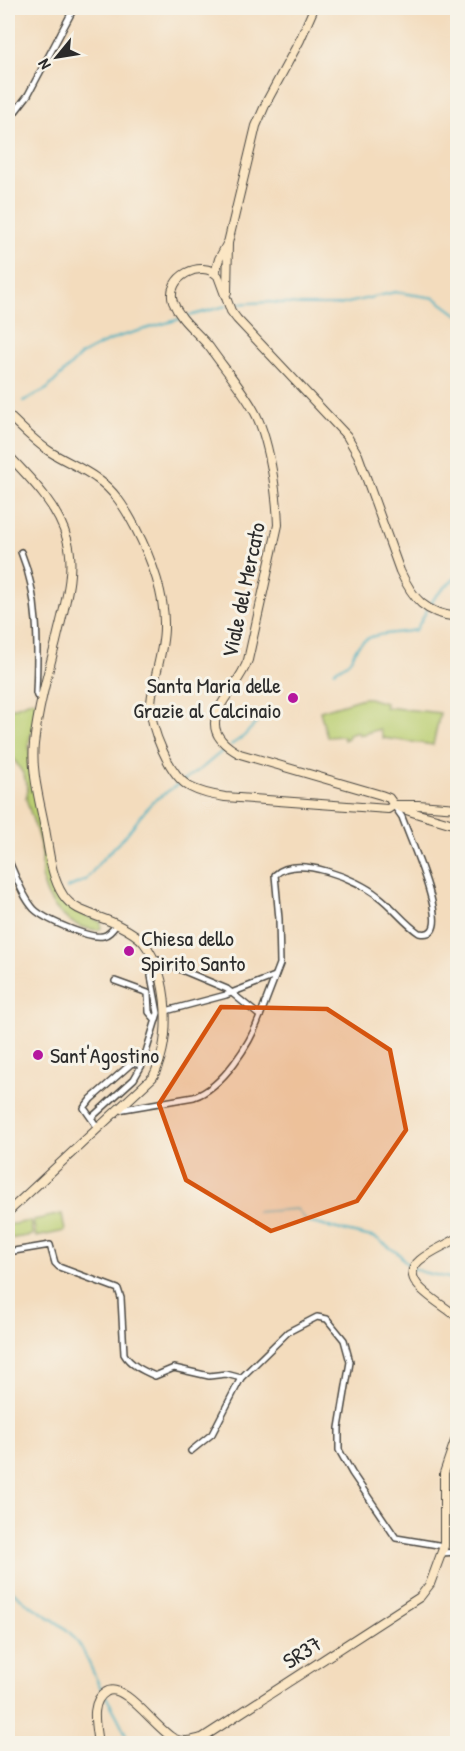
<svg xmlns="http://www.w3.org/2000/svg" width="465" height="1751" font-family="'Patrick Hand',sans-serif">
  <rect width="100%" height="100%" fill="#f7f3e8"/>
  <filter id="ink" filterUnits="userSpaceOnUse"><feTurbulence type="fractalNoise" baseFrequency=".0167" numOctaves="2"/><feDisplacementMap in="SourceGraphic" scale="12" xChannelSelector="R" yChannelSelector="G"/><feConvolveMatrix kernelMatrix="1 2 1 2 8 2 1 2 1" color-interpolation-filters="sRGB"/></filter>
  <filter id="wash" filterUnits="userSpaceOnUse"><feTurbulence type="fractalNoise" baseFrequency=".008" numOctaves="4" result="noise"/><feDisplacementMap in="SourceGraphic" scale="24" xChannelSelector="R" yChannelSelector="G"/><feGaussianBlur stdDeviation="1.35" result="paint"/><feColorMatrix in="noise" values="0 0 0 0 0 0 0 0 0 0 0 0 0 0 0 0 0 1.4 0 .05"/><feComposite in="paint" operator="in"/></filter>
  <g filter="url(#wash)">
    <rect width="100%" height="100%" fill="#f3dcbd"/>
    <g fill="#bace71" stroke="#727c4e" stroke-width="1.5">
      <polygon points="363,698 369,698 385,703 385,707 440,713 433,745 383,738 380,729 359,735 358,732 348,735 348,738 344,740 343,736 327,737 320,711"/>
      <path d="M33 700 38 705 29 742 30 765 54 886C66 909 78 912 101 922V928L98 930C68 928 46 905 42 876 41 868 43 860 42 852 38 834 31 816 26 798L28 790 24 775 8 750V710Z"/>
      <polygon points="62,1214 65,1231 36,1237 33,1220"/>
      <polygon points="30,1221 33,1235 8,1239 8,1225"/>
    </g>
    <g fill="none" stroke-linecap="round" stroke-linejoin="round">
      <g stroke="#40adbf" stroke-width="2">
        <polyline points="456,92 458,92"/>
        <polyline points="231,304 270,302 300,305 339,305 395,292 435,298 458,315"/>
        <polyline points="185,317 226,306"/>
        <polyline points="23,401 47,389 81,355 100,345 121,336 180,319"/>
        <polyline points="430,605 435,597 458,575"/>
        <path d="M334 671C339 668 346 665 350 660 354 655 355 648 360 644 373 631 399 634 416 630L427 610"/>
        <polyline points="231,745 244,736 270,708"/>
        <polyline points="67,888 86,880 99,863 126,835 152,802 202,768 226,748"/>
        <polyline points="256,1212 297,1209 307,1222 376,1238 399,1254 409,1266 422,1272 458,1280"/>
        <path d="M8 1586C24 1605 48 1614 67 1630 84 1645 91 1671 102 1690 113 1708 122 1724 130 1744"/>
      </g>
    </g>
  </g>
  <g filter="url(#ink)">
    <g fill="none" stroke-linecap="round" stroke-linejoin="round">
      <defs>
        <g id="street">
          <polyline points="8,121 28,95 74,8"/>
          <path d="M21 552C39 596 38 646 36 693L37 696 42 698"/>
          <path d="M8 859C15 874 22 896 34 909 44 919 89 939 103 936 109 935 113 929 117 924"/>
          <path d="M153 958 227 989 260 1016 280 964 279 919 275 875C297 854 357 879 378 896 393 907 404 923 419 933 424 934 429 934 432 930 444 914 409 837 402 817L395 807"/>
          <polyline points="115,981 148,993 149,1012 156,1020"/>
          <polyline points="166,1011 226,995 275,976"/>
          <polyline points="142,1065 158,1013 151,976 155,966"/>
          <path d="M118 1110 194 1097C223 1087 250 1044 260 1016"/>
          <polyline points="91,1118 134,1079 142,1065 132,1063 91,1099 84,1108 98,1128"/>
          <path d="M8 1252 50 1245 55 1263 59 1267 118 1289 121 1298 124 1354C130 1365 144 1371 155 1376L174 1368 209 1376 226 1374 241 1378"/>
          <polyline points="191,1451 212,1434 241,1378 288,1332 317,1317 327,1319 344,1340 350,1362 339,1428 339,1450 352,1473 396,1538 444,1546"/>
          <polyline points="441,1553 458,1552"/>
        </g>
        <g id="secondary">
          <polyline points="215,273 219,259 227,244"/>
          <polyline points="227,292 228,243 256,126 267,101 300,40 314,8"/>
          <path d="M8 415C21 427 34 441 49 451 64 461 81 467 96 478 114 490 125 508 135 527 150 556 165 594 164 627 164 653 153 677 151 703 149 726 169 775 190 787 201 793 213 795 225 797L388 809 394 805 389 798 381 795 240 754C185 725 236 695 248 660L278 525C277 494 269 436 253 409 241 388 224 368 210 348 198 332 181 322 173 302 165 277 202 258 218 276L231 311 237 319 347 436 358 455 400 571C413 599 425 614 458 617"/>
          <path d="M8 455C31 479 58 506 67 539 77 571 63 610 56 642 47 676 38 709 34 744 31 771 40 802 45 829 49 850 51 877 63 895 74 913 100 915 118 925 126 929 138 935 144 943 170 977 172 1040 153 1077L8 1212"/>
          <path d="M394 805C415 815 437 818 458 826"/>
          <polyline points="396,805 418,805 458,808"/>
          <path d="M458 1238C446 1245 431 1251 420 1260 394 1282 445 1304 458 1318"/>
          <path d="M98 1744C96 1727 89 1702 106 1692 124 1680 158 1732 175 1739 184 1743 193 1740 202 1738L420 1597 430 1584 444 1546V1473L458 1432"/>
        </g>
      </defs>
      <use href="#street" stroke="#494641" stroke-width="8"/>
      <use href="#secondary" stroke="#494641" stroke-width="10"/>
      <use href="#street" stroke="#fff" stroke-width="5"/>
      <use href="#secondary" stroke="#fbe6c4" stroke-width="8"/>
    </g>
  </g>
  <path fill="#d5540f" fill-opacity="0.2" stroke="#d5540f" stroke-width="4.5" stroke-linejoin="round" d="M221 1007 327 1009 390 1050 406 1130 357 1201 271 1231 186 1180 159 1104Z"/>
  <g fill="#b5179e" stroke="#f7f3e8" stroke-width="2">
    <circle cx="293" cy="698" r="6"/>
    <circle cx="129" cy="951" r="6"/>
    <circle cx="38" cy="1055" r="6"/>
  </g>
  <g text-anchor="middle" stroke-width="6" stroke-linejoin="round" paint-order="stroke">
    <g font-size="22" fill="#2b2b2b" stroke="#f7f3e8">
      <text transform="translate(243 590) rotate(-78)" y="8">Viale del Mercato</text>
      <text transform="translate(302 1652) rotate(-33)" y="8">SR37</text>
    </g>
    <g font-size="22" fill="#2b2b2b" stroke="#f7f3e8" text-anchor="start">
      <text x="281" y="693" text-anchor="end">Santa Maria delle<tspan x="281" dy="25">Grazie al Calcinaio</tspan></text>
      <text x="141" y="946">Chiesa dello<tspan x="141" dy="25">Spirito Santo</tspan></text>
      <text x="50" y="1063">Sant'Agostino</text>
    </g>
  </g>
  <rect width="465" height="1751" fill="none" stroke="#f7f3e8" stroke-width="30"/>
  <g transform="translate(57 57) rotate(240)" stroke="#f7f3e8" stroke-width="4.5" paint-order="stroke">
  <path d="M0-4.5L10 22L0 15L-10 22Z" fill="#2b2b2b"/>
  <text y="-9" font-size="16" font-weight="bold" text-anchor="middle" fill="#2b2b2b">N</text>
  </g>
</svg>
